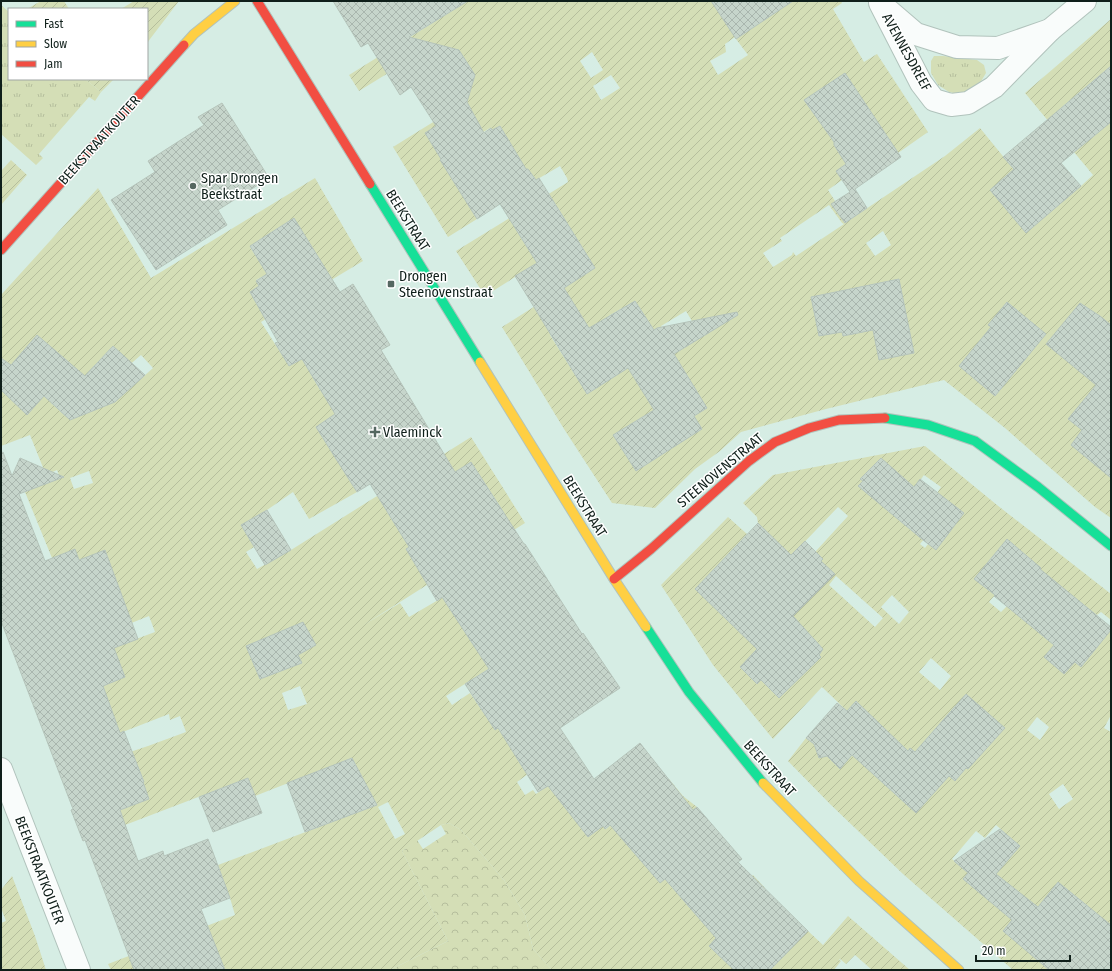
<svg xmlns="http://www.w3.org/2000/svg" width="1112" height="971" font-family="'Fira Sans Condensed',sans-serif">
  <defs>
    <pattern id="grass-tufts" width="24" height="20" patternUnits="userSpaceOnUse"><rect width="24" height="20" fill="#d4deb6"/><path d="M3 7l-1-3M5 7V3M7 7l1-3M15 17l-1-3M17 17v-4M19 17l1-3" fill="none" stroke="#b5be9c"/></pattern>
    <pattern id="forest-crowns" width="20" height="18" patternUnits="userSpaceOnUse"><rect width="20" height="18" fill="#d4deb6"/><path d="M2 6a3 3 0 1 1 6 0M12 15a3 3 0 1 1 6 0" fill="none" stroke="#b5be9c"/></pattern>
    <pattern id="garden-furrows" width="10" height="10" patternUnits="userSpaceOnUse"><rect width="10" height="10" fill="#d4deb6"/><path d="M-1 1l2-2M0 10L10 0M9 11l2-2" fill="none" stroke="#b5be9c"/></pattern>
    <pattern id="building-cross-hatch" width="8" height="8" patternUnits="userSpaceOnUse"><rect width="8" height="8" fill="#c6d5cb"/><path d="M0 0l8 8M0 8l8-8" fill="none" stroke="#a9b6ae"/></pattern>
  </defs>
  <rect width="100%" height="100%" fill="#d6ede4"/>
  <g fill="url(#grass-tufts)">
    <polygon points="1,5 9,12 9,79 85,79 101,92 95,101 89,97 39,154 43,158 36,165 1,134"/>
    <polygon points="934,56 943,56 977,60 984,65 986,73 980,83 970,91 958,94 949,92 938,85 931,73 931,61"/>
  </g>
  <polygon fill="url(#forest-crowns)" points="449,823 461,830 504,880 525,915 533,949 552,970 390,970 448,941 402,851 417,840 423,849 446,834 441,825"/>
  <g fill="url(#garden-furrows)" fill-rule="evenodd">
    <polygon points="41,1 64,1 69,9 27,9"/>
    <polygon points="134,1 179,1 147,43 147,9 121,9"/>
    <path d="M468 1H717L735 37 725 44 726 52 710 61 718 75 748 55 736 39 793 1H841L842 3 833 9 864 62 877 54 928 132 898 153 845 73 804 100 834 142V145L846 164 836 171 842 180 828 190 835 201 832 204 845 223 945 156 980 128 1015 171 990 190 1026 232 1081 186 1093 175 1025 93 1111 19V66L1063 106 1090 139 1111 122V325L1100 316 1080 303 1071 315 1111 352V518L1095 507 1005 428 944 380 826 409 741 432 720 451 695 469 655 508 612 503 564 429 502 327 595 268 558 208 518 233 537 263 485 296 456 251 568 182 567 178 560 166 536 180 528 169 517 171 516 153 500 126 492 130 490 128 440 159 477 219 448 237 393 147 467 101 465 97 470 91 475 75 459 50 444 47 432 46 359 91 349 75ZM592 52 603 70 591 78 580 61ZM611 75 620 88 601 100 593 86ZM829 205 842 223 844 224 796 256 793 252 792 255 773 267 763 253 782 241 780 238ZM883 231 891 245 875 256 866 243ZM899 279 914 353 873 330 843 336 842 332 819 336 811 297ZM635 301 655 332 640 360 587 394 550 335 581 316 591 332 610 315ZM1007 302 1046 334 995 396 959 366 991 327 988 325ZM686 311 696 328 708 333 677 352 661 326ZM685 372 707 408 694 416 702 429 636 471 613 435 654 410Z"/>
    <polygon points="85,79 114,79 101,92"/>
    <polygon points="11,160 27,175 1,205 1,171"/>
    <path d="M315 178 363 261 261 322 289 366 302 359 320 390 347 374 362 397 316 427 357 492 309 519 293 492 267 510 241 525 254 547 246 552 257 569 291 550 471 437 525 523 362 626 400 603 409 617 445 596 461 626 475 648 493 666 446 696 452 705 470 693 495 730 538 702 550 735 516 757 524 770 528 774 517 782 525 795 533 790 536 794 559 778 566 808 588 837 603 826 606 829 669 779 683 796 697 807 643 853 688 906 702 920 753 875 765 888 709 946 734 970H552L533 949 525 915 504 880 461 830 449 823 441 825 402 851 448 941 390 970H111L108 964 235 915 230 898 218 865 377 805 352 758 255 796 248 778 125 825 120 810 149 799 143 782 144 781 136 762 130 752 148 746 186 732 180 716 170 720 169 714 115 735 111 708 103 686 125 677 112 648 155 632 149 616 106 633 75 550 52 558 25 492 60 478 57 470 46 475 30 435 1 446V390L27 414 52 387 51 403 70 420 117 401 108 385 129 361 113 346 73 388 72 365 37 335 11 365 9 364 1 373V295L98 188 151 278ZM294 218 320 260 265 294 269 302 259 308 250 292 259 286 256 280 267 274 250 247 259 242V240ZM141 355 153 368 131 388 119 374ZM471 462 505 514 421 565H416L406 549 409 547 387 512 411 496 414 499ZM89 471 93 483 74 489 70 478ZM285 630 302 663 260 679 246 646ZM300 686 307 704 288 710 282 693ZM388 802 405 834 395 839 378 807Z"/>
    <path d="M925 446 997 505 1111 594V620L1101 612 1097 615 1070 594 1039 633 1081 667 1111 630V715L1104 728 1111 732V942L1089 970H1013L903 874 830 804 788 761 806 738 814 744 819 758 827 756 840 768 880 725 856 701 847 711 822 687 773 739 713 665 661 585 728 517 747 534 695 589 724 617 789 554 758 523 757 517 743 503 773 475ZM881 458 894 470 861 479ZM924 475 941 487 937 493 964 513 936 549 928 544 925 548 920 544 926 537 911 530 893 515ZM838 507 848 516 805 563 794 553ZM1007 539 1041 568 1010 607 1008 605 1001 612 989 602 995 595 974 579ZM836 576 883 618 875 627 829 585ZM892 595 909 612 899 624 881 607ZM770 636H811L823 649 819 655 821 657 779 698 761 680 757 683 740 667ZM931 658 951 676 940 690 919 672ZM955 706 993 740 968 769 966 768 955 781 949 776 916 812 881 781 910 748 915 752ZM1037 717 1049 727 1040 740 1027 730ZM1063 784 1073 799 1059 809 1049 794ZM996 825 1020 846 980 893 963 879 968 873 952 859 976 831 985 838ZM1058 882 1088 906 1068 931 1044 965 1003 931 1028 900 1038 907Z"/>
    <polygon points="12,876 35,936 46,970 1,970 1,923 6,921 1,908 1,890"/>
    <polygon points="848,916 910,970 872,970 855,955 846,964 840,959 839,960 841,961 834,970 770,970 808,931 823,945"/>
  </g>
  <g fill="url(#building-cross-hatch)" stroke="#b5c4ba">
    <polygon points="333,1 468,1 409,37 459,50 475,75 467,102 484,133 491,128 492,130 500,126 526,169 528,169 536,180 539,178 595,268 564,288 589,328 635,301 654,330 657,328 737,312 738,315 674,354 707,408 694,416 702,429 636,471 613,435 654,410 628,368 587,394 515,276 537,263 500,204 477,219 440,160 441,159 425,133 436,126 411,87 400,95 368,43 361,47"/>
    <polygon points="711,1 793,1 736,39"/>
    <polygon points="1111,66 1111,122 1061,163 1081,186 1026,233 990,190 1014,169 1003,157"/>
    <polygon points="845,73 901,157 855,189 867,208 845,223 831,204 850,192 836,171 846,164 834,145 834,142 804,100"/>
    <polygon points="222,103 269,178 218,210 227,225 156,270 111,200 155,172 148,161 204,125 198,117"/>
    <polygon points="294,218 340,292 353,284 390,345 381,350 455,472 471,462 524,544 525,544 582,634 583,633 620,688 560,728 594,779 640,743 693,810 697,807 742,859 738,862 808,931 770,970 734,970 709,946 716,938 665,879 660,883 610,825 605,829 603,826 588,837 548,786 538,792 498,728 495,730 465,684 489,669 442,597 437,601 406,549 409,547 370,484 357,492 336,459 316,427 335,414 302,359 289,366 275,343 278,342 250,292 259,286 256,281 267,274 250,246"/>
    <polygon points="899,279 914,353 879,360 873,330 843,336 842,332 819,336 811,297"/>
    <polygon points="1007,302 1046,334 995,396 959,366 991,327 988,325"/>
    <polygon points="1080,303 1100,316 1111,325 1111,478 1071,445 1082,430 1068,419 1096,385 1046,344"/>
    <polygon points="37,335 85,376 113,346 145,375 115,402 70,420 44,396 27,415 1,390 1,358 11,365"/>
    <polygon points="3,452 12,476 20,458 64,477 19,494 45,561 75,549 79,560 105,550 138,639 114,648 125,677 103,686 120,733 124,731 144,782 143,782 149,799 120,810 138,861 163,851 164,856 208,839 230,898 201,909 225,970 134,970 85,840 83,841 71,810 73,809 1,621 1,453"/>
    <polygon points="881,458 914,487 920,479 964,513 936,550 923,540 858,486 863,481 860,479"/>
    <polygon points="267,510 291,550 265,565 241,525"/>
    <polygon points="758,523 791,555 805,541 823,559 821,561 835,574 793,616 823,649 819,655 821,657 779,698 761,680 757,684 740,667 757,649 695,589"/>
    <polygon points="1007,539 1041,568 1040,569 1111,627 1111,630 1081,667 1075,662 1064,674 1044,657 1054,645 994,596 995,595 974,579"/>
    <polygon points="303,622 316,645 298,655 302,663 260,679 246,646"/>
    <polygon points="966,694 1005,728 968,769 966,768 955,781 949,776 916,813 852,755 840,769 827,756 819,758 814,744 806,738 837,703 847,711 856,701 908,751 910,748 915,752"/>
    <polygon points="352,758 377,805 305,832 287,783"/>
    <polygon points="248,778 262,813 213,832 199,797"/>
    <polygon points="1000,829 1020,846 996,874 1038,907 1058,882 1111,925 1111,970 1049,970 1003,931 1012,920 963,879 968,873 954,861"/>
  </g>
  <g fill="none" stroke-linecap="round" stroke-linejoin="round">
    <defs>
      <g id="street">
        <polyline points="880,3 921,83 934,100 951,105 968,103 994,87 1050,30"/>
        <polyline points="888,10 916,34 957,47 998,48 1050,30 1085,1"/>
        <polyline points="1,769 79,970"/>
      </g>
      <g id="fast">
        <polyline points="370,184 480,362"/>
        <polyline points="885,418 928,425 975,441 1038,487 1111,546"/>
        <polyline points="646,627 689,692 763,783"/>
      </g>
      <g id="slow">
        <polyline points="184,45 194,34 235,1"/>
        <polyline points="480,362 614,579 646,627"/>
        <polyline points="763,783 859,881 959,970"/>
      </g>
      <g id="jam">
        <polyline points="257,1 370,184"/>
        <polyline points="1,250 184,45"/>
        <polyline points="614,579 651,549 749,461 775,442 809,428 839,420 885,418"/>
      </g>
    </defs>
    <use href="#street" stroke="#b1c3bc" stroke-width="24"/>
    <use href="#fast" stroke="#b1c3bc" stroke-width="11"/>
    <use href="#slow" stroke="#b1c3bc" stroke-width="11"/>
    <use href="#jam" stroke="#b1c3bc" stroke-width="11"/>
    <use href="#street" stroke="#f9fcfb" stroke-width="22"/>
    <use href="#fast" stroke="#16e098" stroke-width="9"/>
    <use href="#slow" stroke="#ffcf43" stroke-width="9"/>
    <use href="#jam" stroke="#f24e42" stroke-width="9"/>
  </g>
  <g fill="#556761" stroke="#fff" stroke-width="1.5">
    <circle cx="193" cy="186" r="4"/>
    <rect x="387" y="280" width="8" height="8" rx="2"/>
    <path d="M373 426h4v4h4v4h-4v4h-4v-4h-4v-4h4z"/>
  </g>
  <g text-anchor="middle" stroke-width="3" stroke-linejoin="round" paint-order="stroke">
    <g font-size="14" fill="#0f1f1a" stroke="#fff">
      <text transform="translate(907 52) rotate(61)" y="5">AVENNESDREEF</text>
      <text transform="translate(99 140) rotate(-48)" y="5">BEEKSTRAATKOUTER</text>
      <text transform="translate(408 220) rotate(58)" y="5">BEEKSTRAAT</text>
      <text transform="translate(720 470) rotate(-40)" y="5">STEENOVENSTRAAT</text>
      <text transform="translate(585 506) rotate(58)" y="5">BEEKSTRAAT</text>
      <text transform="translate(770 768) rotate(48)" y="5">BEEKSTRAAT</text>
      <text transform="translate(40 870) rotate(69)" y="5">BEEKSTRAATKOUTER</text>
    </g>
    <g font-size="14" fill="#0f1f1a" stroke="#fff" text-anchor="start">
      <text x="201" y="183">Spar Drongen<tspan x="201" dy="16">Beekstraat</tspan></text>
      <text x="399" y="281">Drongen<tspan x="399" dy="16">Steenovenstraat</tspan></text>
      <text x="383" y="437">Vlaeminck</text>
    </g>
  </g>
  <rect width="1112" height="971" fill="none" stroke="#0f1f1a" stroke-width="4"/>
  <rect x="8" y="8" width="140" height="72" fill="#ffffff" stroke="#9fa5a3"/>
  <rect x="16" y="21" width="20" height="6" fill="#16e098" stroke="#9fa5a3"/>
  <text x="44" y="28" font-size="12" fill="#0f1f1a">Fast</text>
  <rect x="16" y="41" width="20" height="6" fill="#ffcf43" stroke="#9fa5a3"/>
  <text x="44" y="48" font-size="12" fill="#0f1f1a">Slow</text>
  <rect x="16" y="61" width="20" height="6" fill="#f24e42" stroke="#9fa5a3"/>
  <text x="44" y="68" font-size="12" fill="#0f1f1a">Jam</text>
  <path d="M976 955v6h94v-6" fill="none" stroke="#0f1f1a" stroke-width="2"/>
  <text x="982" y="955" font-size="12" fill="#0f1f1a" stroke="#ffffff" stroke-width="3" paint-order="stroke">20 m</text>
</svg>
